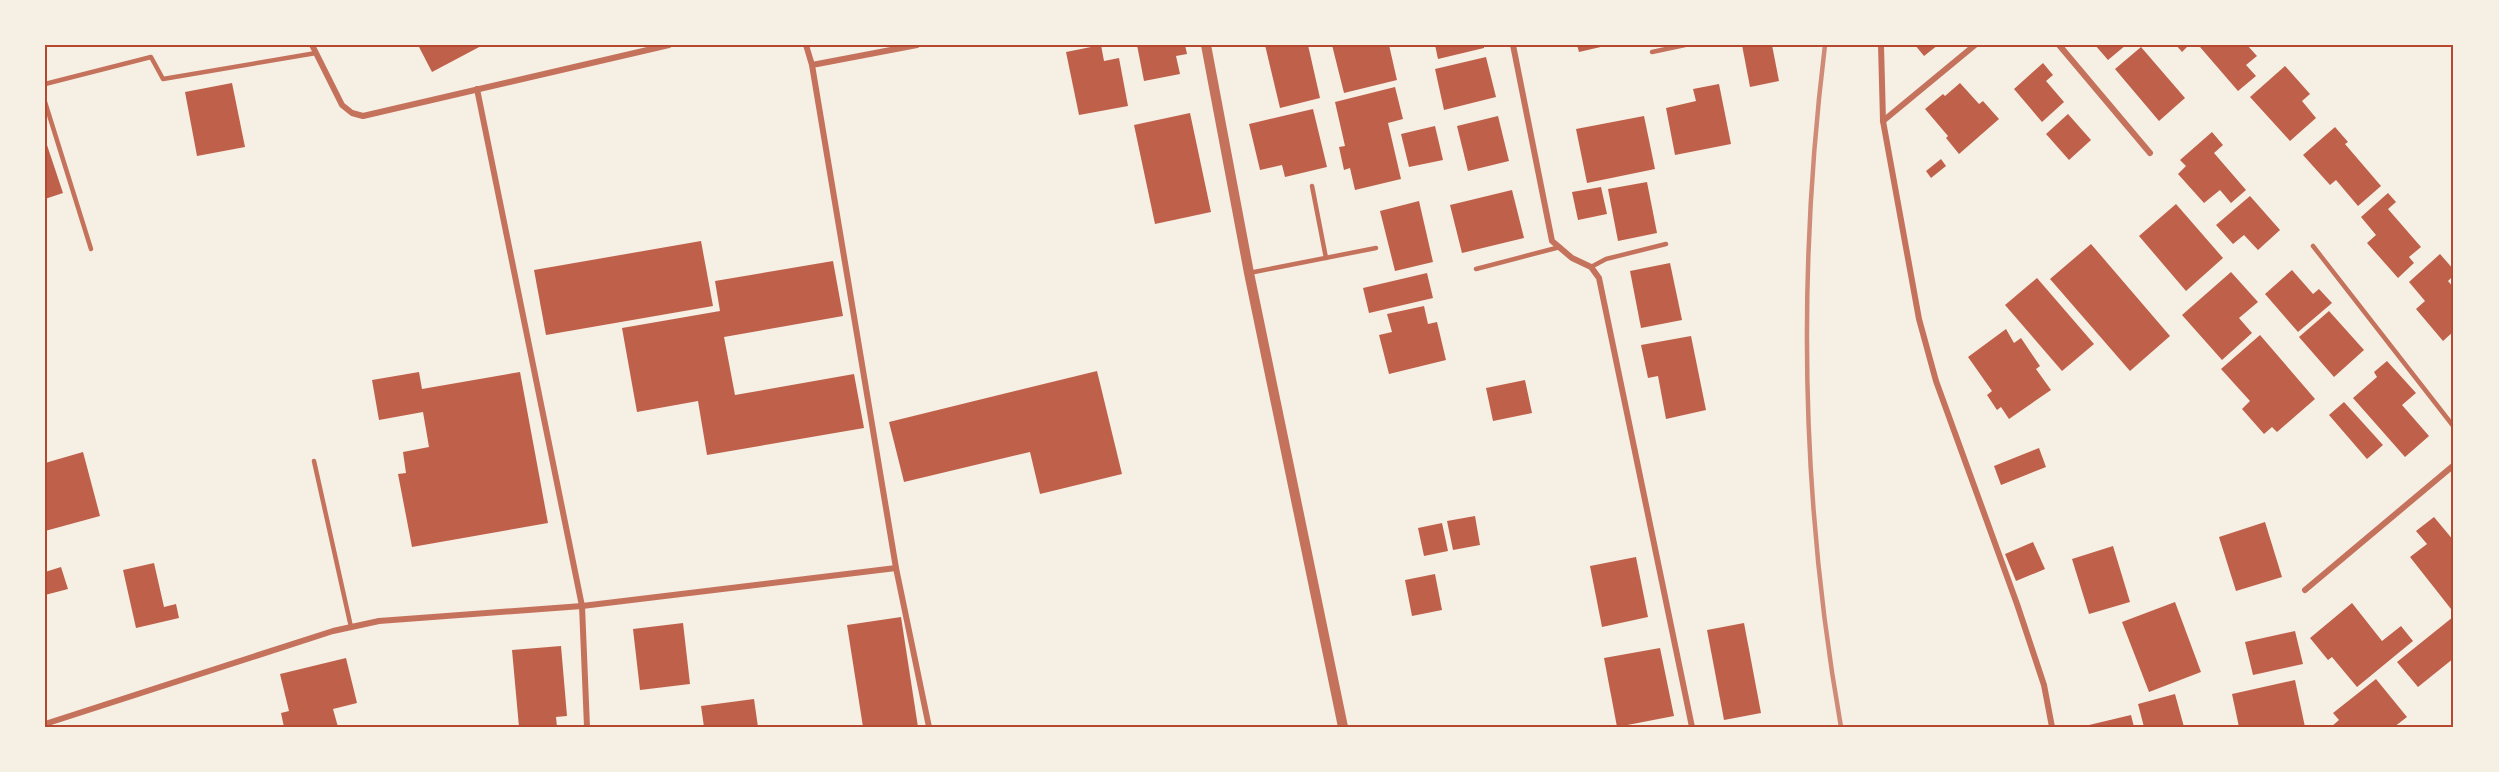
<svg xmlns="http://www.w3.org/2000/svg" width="2499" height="772" font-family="'Roboto Condensed',sans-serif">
  <rect width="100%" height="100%" fill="#f6efe4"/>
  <g fill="#bf614a">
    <polygon points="418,45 483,45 432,72"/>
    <polygon points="1101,45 1104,61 1119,58 1128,106 1079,115 1066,52"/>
    <polygon points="1137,45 1185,45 1187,54 1176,56 1180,74 1144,81"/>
    <polygon points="1265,45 1308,45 1320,98 1280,108"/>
    <polygon points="1332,45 1389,45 1397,80 1344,93"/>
    <polygon points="1435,45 1484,45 1484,48 1438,59"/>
    <polygon points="1577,45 1605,45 1605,46 1579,52"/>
    <polygon points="1742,45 1772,45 1779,81 1750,87"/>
    <polygon points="1915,45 1938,45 1924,56"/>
    <polygon points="2095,45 2126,45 2108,60"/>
    <polygon points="2176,45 2189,45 2182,52"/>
    <polygon points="2202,45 2247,45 2257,56 2246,65 2256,76 2238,91 2200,47"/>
    <polygon points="2141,47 2185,98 2159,121 2115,69"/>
    <polygon points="1486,57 1496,97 1444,110 1435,69"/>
    <polygon points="2043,63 2053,75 2046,81 2064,102 2042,122 2014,89"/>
    <polygon points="2285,66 2310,94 2302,101 2316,118 2290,141 2250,97"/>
    <polygon points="232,83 245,147 197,156 185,92"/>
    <polygon points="1960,83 1979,104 1983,101 1999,119 1959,154 1946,138 1948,136 1925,109 1943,94 1945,96"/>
    <polygon points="1719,84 1731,144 1675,155 1666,108 1696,101 1693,89"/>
    <polygon points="1395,87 1403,119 1388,123 1401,179 1355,190 1350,168 1344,170 1339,147 1345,146 1335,102"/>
    <polygon points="1313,109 1327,167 1285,177 1282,165 1260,170 1249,124"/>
    <polygon points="1190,113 1211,212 1155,224 1134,125"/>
    <polygon points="2068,114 2091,140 2069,160 2046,134"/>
    <polygon points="1498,116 1509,161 1468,171 1457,126"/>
    <polygon points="1644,116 1655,169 1587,183 1576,129"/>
    <polygon points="1435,126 1443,160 1409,167 1401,134"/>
    <polygon points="2335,127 2348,142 2345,144 2381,186 2358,206 2336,180 2330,185 2303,155"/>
    <polygon points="2212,132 2223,145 2214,153 2246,190 2231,203 2220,190 2204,203 2178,174 2186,166 2180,160"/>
    <polygon points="45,139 63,193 45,199"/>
    <polygon points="1941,159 1946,166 1931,178 1926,171"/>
    <polygon points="1647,182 1657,233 1618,241 1608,189"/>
    <polygon points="1601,187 1607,214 1578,220 1572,192"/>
    <polygon points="1512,190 1524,238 1462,253 1450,205"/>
    <polygon points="2388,193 2396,202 2388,209 2421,247 2409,257 2414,263 2398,278 2367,243 2376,235 2361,217"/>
    <polygon points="2250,196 2280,230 2258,250 2244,235 2233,244 2216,225"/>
    <polygon points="1419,201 1433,262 1395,271 1380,211"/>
    <polygon points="2176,204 2223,258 2186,291 2139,236"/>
    <polygon points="701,241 713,306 546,335 534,270"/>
    <polygon points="2091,244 2170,336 2130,371 2050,279"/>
    <polygon points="2440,254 2454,270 2454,275 2448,281 2454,288 2454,331 2443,341 2416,309 2425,301 2409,282"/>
    <polygon points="833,261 843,316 724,337 735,395 854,374 864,428 707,455 698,401 637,412 622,328 720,311 715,281"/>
    <polygon points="1670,263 1682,320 1641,328 1630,271"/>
    <polygon points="2292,270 2313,294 2319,289 2332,303 2298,332 2265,294"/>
    <polygon points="2231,272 2258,302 2239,318 2252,333 2222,360 2182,315"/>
    <polygon points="1427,273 1433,298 1369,313 1363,288"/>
    <polygon points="2037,278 2094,344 2062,371 2005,305"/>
    <polygon points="1424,306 1428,324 1437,322 1446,360 1389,374 1379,335 1392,332 1387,314"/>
    <polygon points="2329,311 2364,350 2334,377 2299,337"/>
    <polygon points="2006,329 2014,343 2021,338 2040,366 2036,369 2051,390 2009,419 2001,407 1997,410 1987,395 1992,391 1968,357"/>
    <polygon points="2260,335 2315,399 2277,432 2272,427 2264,434 2242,409 2250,401 2221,369"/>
    <polygon points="1691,336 1706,410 1666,419 1658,376 1648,378 1641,345"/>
    <polygon points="2387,361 2416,393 2402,405 2429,436 2405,457 2353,398 2377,377 2374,372"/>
    <polygon points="1097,371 1122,474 1040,494 1030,452 904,482 889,422"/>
    <polygon points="419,372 422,389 520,372 548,523 412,547 398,474 406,473 403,452 429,447 423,412 379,420 372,380"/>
    <polygon points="1525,380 1532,413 1493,421 1486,388"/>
    <polygon points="2344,402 2383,445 2367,459 2329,415"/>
    <polygon points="2039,448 2046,467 2001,485 1994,466"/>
    <polygon points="83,452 100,516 45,531 45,463"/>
    <polygon points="1475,516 1480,545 1453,550 1447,521"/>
    <polygon points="2434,517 2454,541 2454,607 2451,609 2410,557 2427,544 2416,531"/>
    <polygon points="2265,522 2282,577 2236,591 2219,537"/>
    <polygon points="1442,523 1448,551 1424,556 1418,528"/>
    <polygon points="2033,542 2045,569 2016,581 2005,554"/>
    <polygon points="2113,546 2130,602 2089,614 2072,559"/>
    <polygon points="1636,557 1648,617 1602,627 1590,566"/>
    <polygon points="154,563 164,607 176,604 179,618 136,628 123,570"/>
    <polygon points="61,567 68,589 45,595 45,572"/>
    <polygon points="1435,574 1442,610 1412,616 1405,580"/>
    <polygon points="2175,602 2201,672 2149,692 2122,622"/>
    <polygon points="2352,603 2382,641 2401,626 2413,641 2357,687 2332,657 2328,660 2310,638"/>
    <polygon points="901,617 918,727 863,727 847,625"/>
    <polygon points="2453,617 2454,658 2418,687 2397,662"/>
    <polygon points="683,623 690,684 640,690 633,629"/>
    <polygon points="1744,623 1761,713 1724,720 1707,630"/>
    <polygon points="2295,631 2303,664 2253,675 2245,642"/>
    <polygon points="561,646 567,716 556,717 557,727 519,727 512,650"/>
    <polygon points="1660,648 1674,716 1617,727 1604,658"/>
    <polygon points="346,658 357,703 333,709 338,727 284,727 281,713 289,711 280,674"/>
    <polygon points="2376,679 2407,717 2394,727 2331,727 2339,720 2333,713"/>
    <polygon points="2295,680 2305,727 2239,727 2232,694"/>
    <polygon points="2175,694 2184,727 2144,727 2138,704"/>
    <polygon points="754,699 758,727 704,727 701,706"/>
    <polygon points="2131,715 2134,727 2090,727 2089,725"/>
  </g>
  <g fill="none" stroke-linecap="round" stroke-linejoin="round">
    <g stroke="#c5725c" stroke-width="4.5">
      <polyline points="1652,52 1685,45"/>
      <polyline points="45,84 151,57 163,79 316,53"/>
      <polyline points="45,102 91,249"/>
      <polyline points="1312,186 1326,258"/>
      <polyline points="2313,246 2454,427"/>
      <polyline points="1591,267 1606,259 1666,244"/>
      <polyline points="1476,269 1560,247"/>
      <polyline points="1249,273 1376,248"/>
      <polyline points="314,461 351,627"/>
    </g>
    <g stroke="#c5725c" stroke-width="6">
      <polyline points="312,45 342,105 352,113 363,116 669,45"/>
      <polyline points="806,45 812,65 896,568 929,727"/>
      <polyline points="1513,45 1552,241 1572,258 1591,267 1599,278 1692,727"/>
      <polyline points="1881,45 1883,121 1919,319 1936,381 2017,604 2044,685 2052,727"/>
      <polyline points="2059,45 2150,153"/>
      <polyline points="812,65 917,45"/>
      <polyline points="477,89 582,606 587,727"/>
      <polyline points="1883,121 1975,45"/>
      <polyline points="2305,590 2454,465"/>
      <polyline points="45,724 333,631 379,621 582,606 896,568"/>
    </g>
    <polyline stroke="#c5725c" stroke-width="10" points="1206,45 1249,273 1343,727"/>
    <path stroke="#cf8b77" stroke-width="4.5" d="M1825 45C1797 273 1801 501 1841 727"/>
  </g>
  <rect width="2499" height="772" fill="none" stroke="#f6efe4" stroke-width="93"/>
  <rect x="46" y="46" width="2406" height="680" fill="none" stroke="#b5482f" stroke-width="2"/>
</svg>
